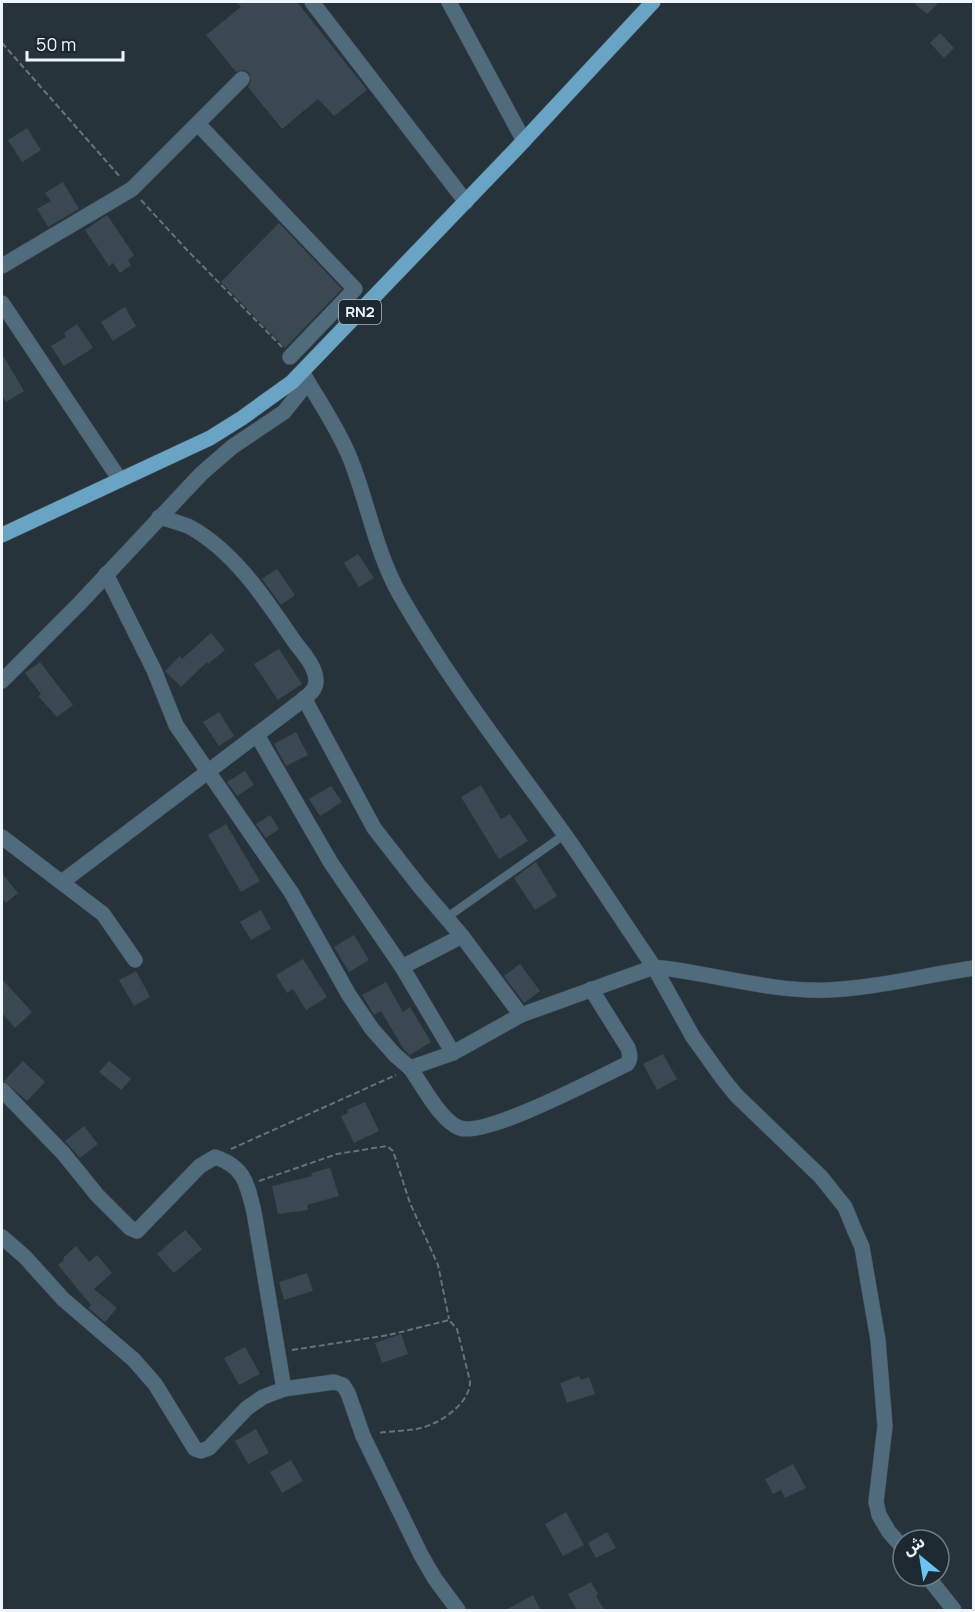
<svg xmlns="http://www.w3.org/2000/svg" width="975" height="1612" font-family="Manrope,'Noto Sans Arabic',sans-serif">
  <rect width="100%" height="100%" fill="#26333b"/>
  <g fill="#3a4951">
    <polygon points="236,2 297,2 367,90 334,116 318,99 282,129 248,87 251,81 249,73 244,70 236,72 206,35 241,7"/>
    <polygon points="913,2 939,2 927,14"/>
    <polygon points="940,33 954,48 944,58 930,43"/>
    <polygon points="27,128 41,150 22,162 8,140"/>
    <polygon points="63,182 79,209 48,227 37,209 51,201 45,193"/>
    <polygon points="107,215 134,255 128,260 131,265 120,273 113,263 109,266 85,230"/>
    <polygon points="279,223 342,289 285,348 221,282"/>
    <polygon points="125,307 136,326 113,341 101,322"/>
    <polygon points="77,324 93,348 64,366 51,346 66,337 64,333"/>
    <polygon points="2,354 24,391 6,402 2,395"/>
    <polygon points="358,554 374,578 359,587 344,563"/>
    <polygon points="277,569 295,595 281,605 262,579"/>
    <polygon points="211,633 225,650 208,664 207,662 181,687 165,671 180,656 182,659"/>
    <polygon points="279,649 302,684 278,700 254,664"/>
    <polygon points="40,662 73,705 57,717 38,696 41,694 25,673"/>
    <polygon points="219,712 234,736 219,746 203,722"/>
    <polygon points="296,732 308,755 286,766 274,744"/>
    <polygon points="245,771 254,785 237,796 227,782"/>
    <polygon points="481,785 501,819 510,814 528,841 499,859 461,797"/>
    <polygon points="331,786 342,802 320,816 309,799"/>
    <polygon points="270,815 279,829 266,838 256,824"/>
    <polygon points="226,824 260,881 241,892 208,835"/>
    <polygon points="536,862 557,896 535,910 514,878"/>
    <polygon points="2,873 18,893 6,903 2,898"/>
    <polygon points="261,910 271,929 251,940 240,922"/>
    <polygon points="354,935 369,960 349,972 334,947"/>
    <polygon points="303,959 327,997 306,1010 293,989 287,993 276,975"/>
    <polygon points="520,964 540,991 524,1003 504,976"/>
    <polygon points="136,971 150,997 134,1006 119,980"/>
    <polygon points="2,979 32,1012 15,1028 2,1013"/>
    <polygon points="386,982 403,1012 410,1007 431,1042 410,1055 404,1050 381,1011 374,1015 362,995"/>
    <polygon points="663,1054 677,1079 657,1090 643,1064"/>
    <polygon points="23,1061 45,1082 27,1101 4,1081"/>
    <polygon points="109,1061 131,1079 121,1090 99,1072"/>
    <polygon points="365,1102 379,1131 354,1143 341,1116 348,1113 347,1110"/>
    <polygon points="84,1126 98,1144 80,1158 65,1141"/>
    <polygon points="330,1168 339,1196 307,1205 308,1210 278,1214 272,1186 312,1176 311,1173"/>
    <polygon points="185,1230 202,1249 174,1273 157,1254"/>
    <polygon points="76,1246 89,1262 97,1255 112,1273 94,1289 117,1308 105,1322 88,1308 91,1305 58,1265 64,1260 63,1258"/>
    <polygon points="307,1273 313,1291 284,1300 279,1282"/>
    <polygon points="401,1334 408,1354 382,1363 375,1343"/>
    <polygon points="245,1347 260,1374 239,1385 224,1358"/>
    <polygon points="579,1376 581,1380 589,1377 595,1394 567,1403 560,1383"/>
    <polygon points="256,1429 269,1453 248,1464 235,1441"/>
    <polygon points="291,1460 303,1481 282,1493 270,1472"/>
    <polygon points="793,1464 806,1488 785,1498 781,1490 773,1494 765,1479"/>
    <polygon points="566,1512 584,1545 563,1556 545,1524"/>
    <polygon points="607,1532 616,1548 596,1558 588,1543"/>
    <polygon points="591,1582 598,1594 596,1596 605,1611 577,1611 568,1594"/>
    <polygon points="533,1595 541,1611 504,1611"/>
  </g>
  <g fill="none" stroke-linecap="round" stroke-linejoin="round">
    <defs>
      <polyline id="lane" points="446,918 564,835"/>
      <g id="street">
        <polyline points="312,2 466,202"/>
        <polyline points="449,2 524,141"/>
        <polyline points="198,124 355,289 290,357"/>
        <polyline points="2,266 132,189 242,79"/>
        <polyline points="2,303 120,480"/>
        <path d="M106 574 154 670 176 725 291 892 349 995 372 1029 395 1055 410 1068 453 1053 521 1015 654 967C624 923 595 878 565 835 508 756 448 679 400 595 376 553 368 503 350 458 339 431 323 407 308 382"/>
        <polyline points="2,681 79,604 201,474 232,447 284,412 308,382 304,375"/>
        <polyline points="304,698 374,828 420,887 462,936 521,1015"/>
        <polyline points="257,735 331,863 402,967 453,1053"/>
        <polyline points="2,837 103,914 135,960"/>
        <path d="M62 882 300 702C307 696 316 691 316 681 316 666 302 652 294 641 266 600 235 552 190 527 181 523 169 520 159 517"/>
        <polyline points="402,967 462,936"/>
        <polyline points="654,967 693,1037 723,1079 736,1095 821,1177 845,1207 854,1229 862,1247 878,1340 885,1426 876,1502 879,1515 889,1532 903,1548"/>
        <path d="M654 967C712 973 769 992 828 990 876 988 925 975 974 968"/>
        <path d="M410 1068C422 1084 441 1122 460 1128 487 1137 597 1078 627 1064 631 1059 630 1054 628 1048L591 989"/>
        <path d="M2 1090 63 1153 97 1195 130 1228 137 1231 200 1166 215 1157C245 1167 247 1184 254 1212L284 1389"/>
        <polyline points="2,1237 25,1257 63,1299 134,1360 155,1384 195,1449 201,1451 209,1448 247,1408 263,1397 284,1389 334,1382 343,1385 348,1393 363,1436 421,1555 435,1579 458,1610"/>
        <polyline points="927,1576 954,1610"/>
      </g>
      <polyline id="primary" points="2,535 210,438 242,418 292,382 517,148 653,2"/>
    </defs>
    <use href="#lane" stroke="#424e56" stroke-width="9"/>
    <use href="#street" stroke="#424e56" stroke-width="16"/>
    <use href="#primary" stroke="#424e56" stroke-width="16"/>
    <g stroke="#677279" stroke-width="2" stroke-dasharray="6 3" stroke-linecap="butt">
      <polyline points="2,43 121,178"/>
      <polyline points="141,200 187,250 282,347"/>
      <polyline points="231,1149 396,1075"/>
      <polyline points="259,1181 337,1154 387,1146 393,1151 410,1203 438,1265 449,1319"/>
      <path d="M292 1350 389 1335 449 1320 457 1329 470 1381C471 1404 437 1426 416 1429 404 1431 391 1431 378 1433"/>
    </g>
    <use href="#lane" stroke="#506b7b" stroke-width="8"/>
    <use href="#street" stroke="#506b7b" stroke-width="15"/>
    <use href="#primary" stroke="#69a4c4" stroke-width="15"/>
  </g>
  <g text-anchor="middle" stroke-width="6" stroke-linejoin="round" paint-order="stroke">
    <rect fill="#1c2931" stroke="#afb8bf" stroke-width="1.5" x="339" y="300" width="42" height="24" rx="4.5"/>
    <g font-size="15" font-weight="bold" fill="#eef6fc">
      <text x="360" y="317">RN2</text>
    </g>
  </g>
  <rect width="975" height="1612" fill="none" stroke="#eef6fc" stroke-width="6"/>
  <g transform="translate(921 1558) rotate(330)"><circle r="28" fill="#1c2931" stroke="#707b82" stroke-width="1.5"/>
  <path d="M0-4.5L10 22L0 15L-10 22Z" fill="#6bc3f2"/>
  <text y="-9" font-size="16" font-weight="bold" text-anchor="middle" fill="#eef6fc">ش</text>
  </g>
  <path d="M27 51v9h96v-9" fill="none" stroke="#eef6fc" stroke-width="3"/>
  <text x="36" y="51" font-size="18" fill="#eef6fc" stroke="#1c2931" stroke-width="4.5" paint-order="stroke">50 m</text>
</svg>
